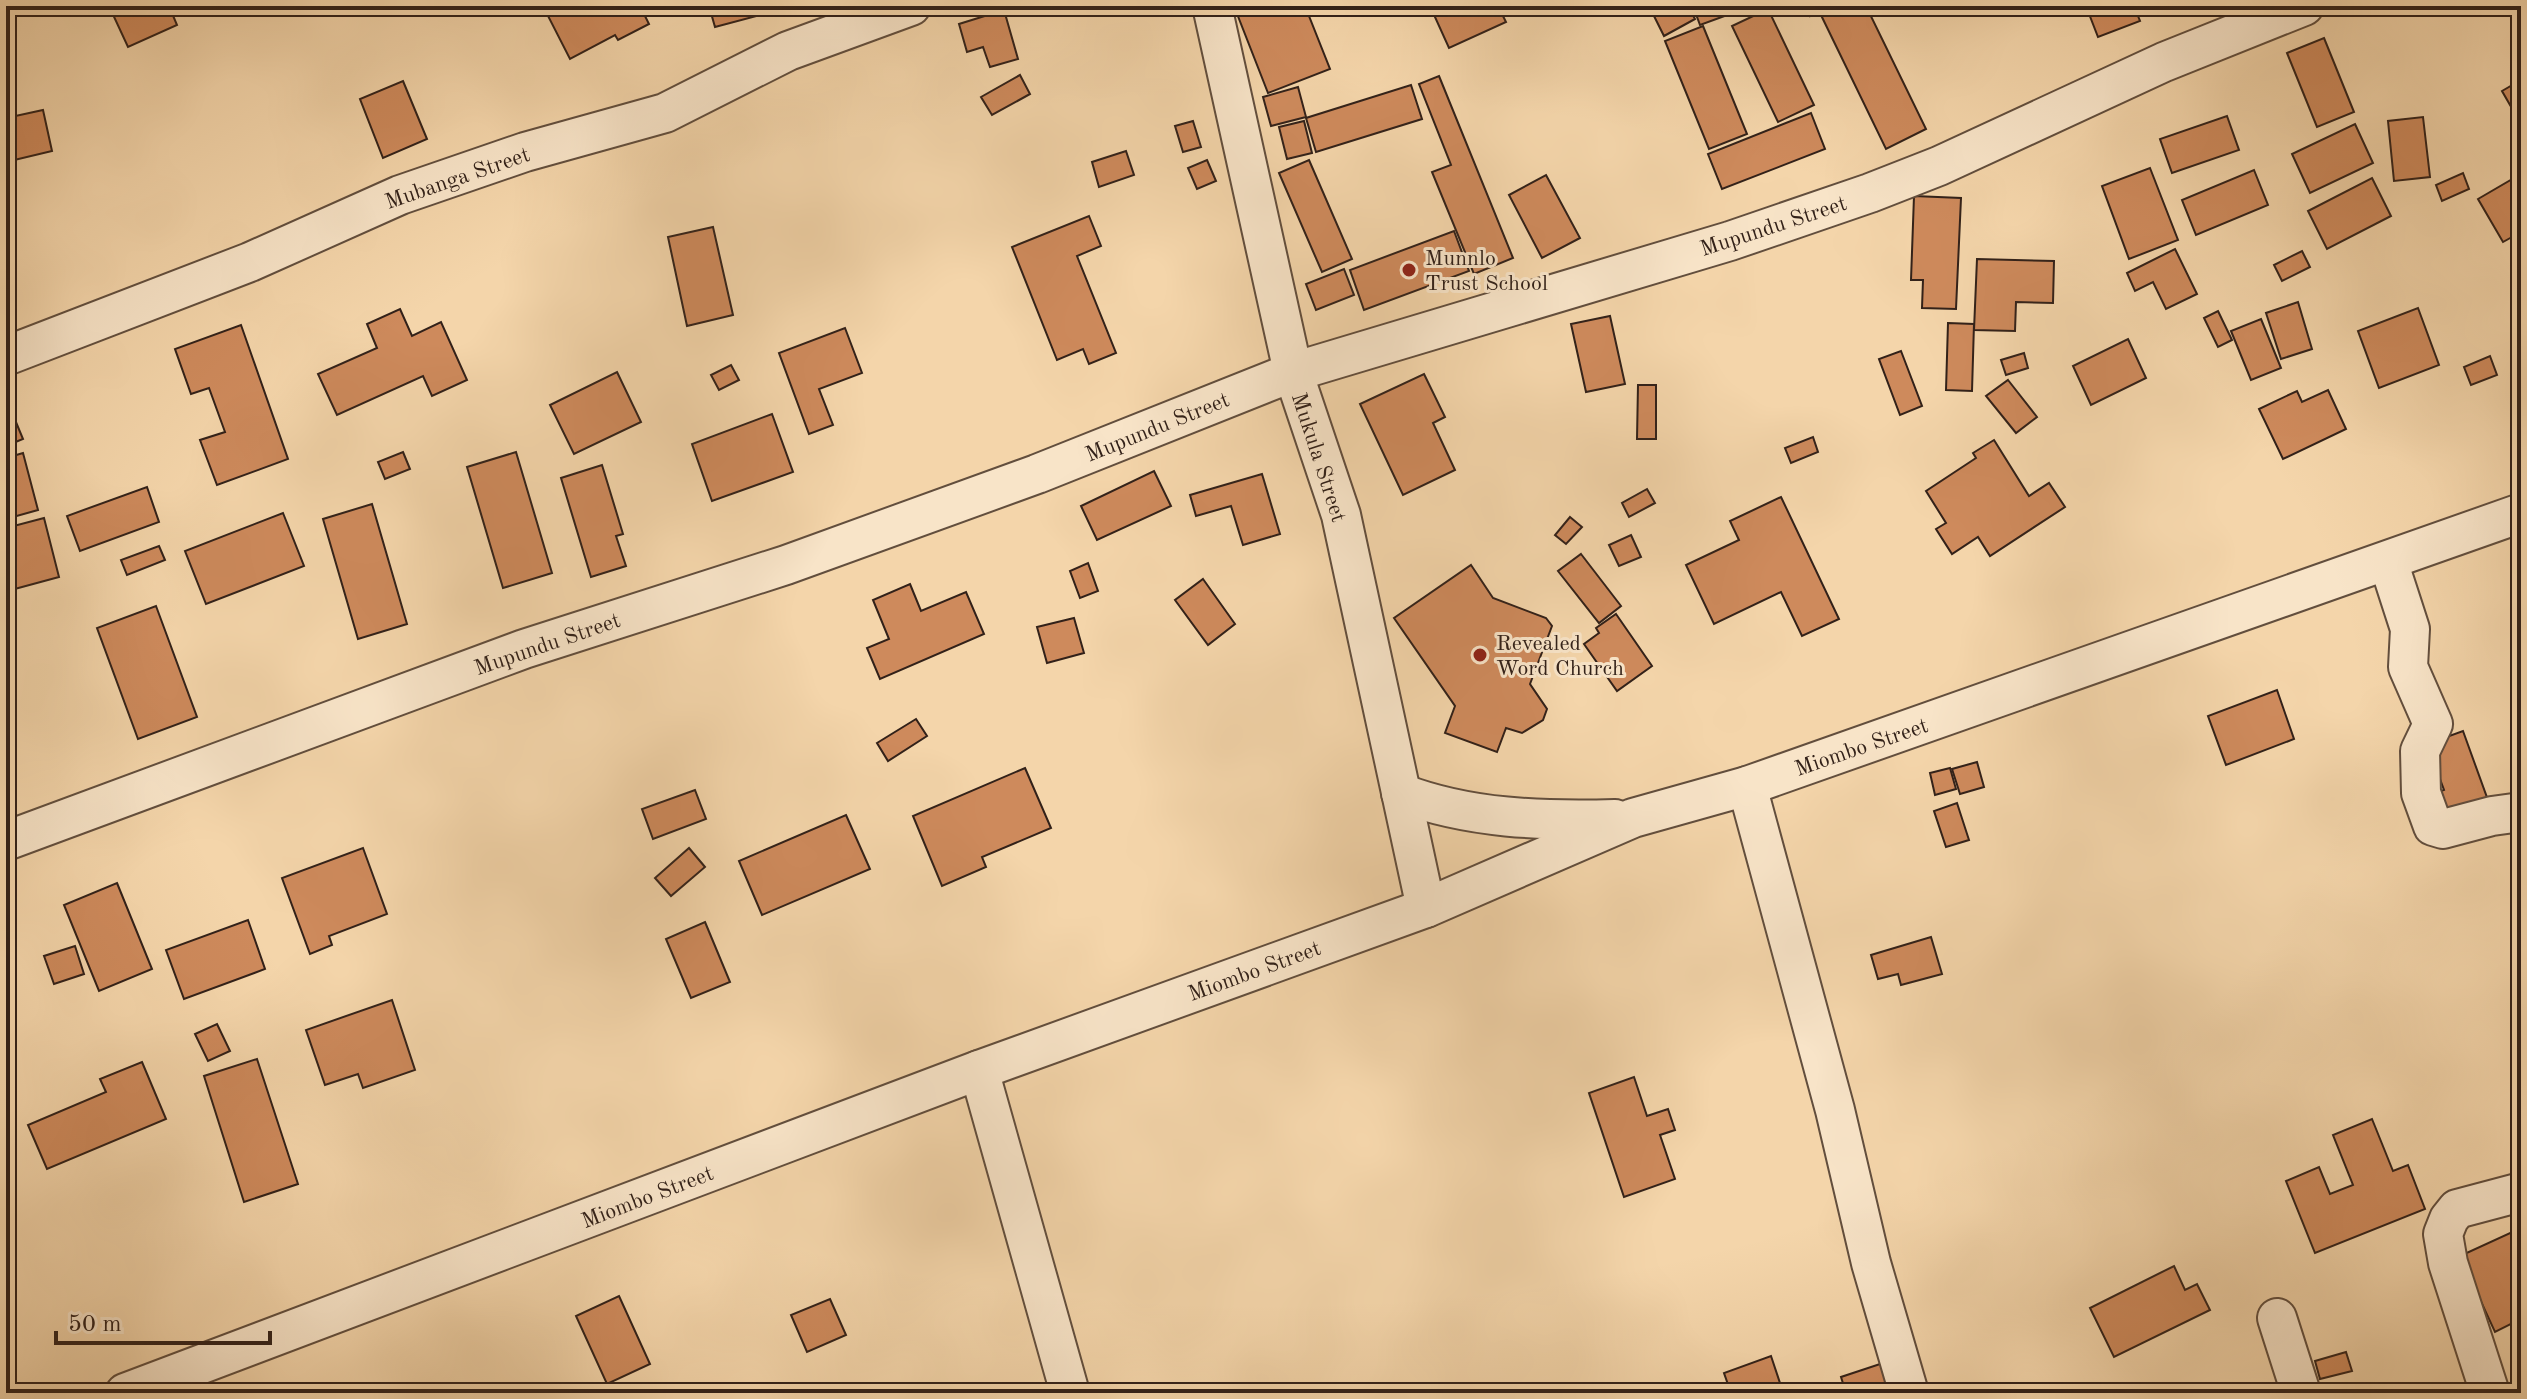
<svg xmlns="http://www.w3.org/2000/svg" width="2527" height="1399" font-family="'Old Standard TT',serif">
  <rect width="100%" height="100%" fill="#f4d5aa"/>
  <filter id="stains"><feTurbulence type="fractalNoise" baseFrequency=".0025" numOctaves="4"/><feColorMatrix values="0 0 0 0 .2 0 0 0 0 .09 0 0 0 0 .02 0 0 0 .5 -.17"/></filter>
  <radialGradient id="worn" r=".72"><stop offset=".6" stop-color="#630" stop-opacity="0"/><stop offset="1" stop-color="#630" stop-opacity=".3"/></radialGradient>
  <g fill="#ce8a5c" stroke="#322119" stroke-width="2">
    <polygon points="109,6 169,6 177,25 128,47"/>
    <polygon points="557,6 640,6 649,24 618,40 615,35 570,59 546,12"/>
    <polygon points="709,6 766,6 768,13 715,27"/>
    <polygon points="1234,6 1305,6 1330,69 1268,93"/>
    <polygon points="1430,6 1498,6 1506,22 1449,48"/>
    <polygon points="1649,6 1688,6 1695,19 1664,36"/>
    <polygon points="1693,6 1752,6 1700,25"/>
    <polygon points="1805,6 1866,6 1926,129 1886,149 1819,11 1810,16"/>
    <polygon points="2086,6 2134,6 2140,21 2098,37"/>
    <polygon points="1768,9 1814,105 1778,122 1732,26"/>
    <polygon points="1004,10 1018,59 990,67 983,47 967,52 959,24"/>
    <polygon points="1703,26 1747,134 1709,149 1665,41"/>
    <polygon points="2324,38 2354,112 2317,127 2287,53"/>
    <polygon points="1020,75 1030,94 992,115 981,97"/>
    <polygon points="1439,76 1513,258 1474,274 1432,172 1451,165 1419,84"/>
    <polygon points="2521,80 2521,124 2502,91"/>
    <polygon points="403,81 427,139 383,158 360,99"/>
    <polygon points="1411,85 1422,119 1316,152 1306,118"/>
    <polygon points="1298,87 1306,117 1271,126 1263,97"/>
    <polygon points="43,110 52,151 6,162 6,118"/>
    <polygon points="1811,113 1825,149 1722,189 1708,154"/>
    <polygon points="2227,116 2239,150 2172,173 2160,139"/>
    <polygon points="2423,117 2430,177 2394,181 2388,121"/>
    <polygon points="1193,121 1201,147 1183,152 1175,126"/>
    <polygon points="1304,121 1312,153 1287,159 1279,127"/>
    <polygon points="2355,124 2373,163 2310,193 2292,154"/>
    <polygon points="1126,151 1134,175 1099,187 1092,162"/>
    <polygon points="1207,160 1216,181 1197,189 1188,168"/>
    <polygon points="1309,160 1352,259 1322,272 1279,173"/>
    <polygon points="2150,168 2178,240 2129,259 2102,186"/>
    <polygon points="2254,170 2268,205 2196,235 2182,200"/>
    <polygon points="2463,173 2469,189 2442,201 2436,185"/>
    <polygon points="2521,174 2521,232 2503,242 2478,199"/>
    <polygon points="1546,175 1580,238 1542,258 1509,195"/>
    <polygon points="2372,178 2391,216 2327,249 2308,211"/>
    <polygon points="1914,196 1961,198 1956,309 1922,308 1923,280 1911,280"/>
    <polygon points="1089,216 1101,246 1077,256 1116,353 1089,364 1083,349 1057,360 1012,247"/>
    <polygon points="713,227 733,315 687,326 668,237"/>
    <polygon points="1454,231 1469,271 1364,310 1350,270"/>
    <polygon points="2175,249 2197,294 2166,309 2153,282 2135,291 2127,273"/>
    <polygon points="2302,251 2310,267 2282,281 2274,265"/>
    <polygon points="1977,259 2054,261 2053,303 2016,302 2015,331 1974,330"/>
    <polygon points="1344,269 1354,295 1316,310 1306,284"/>
    <polygon points="2298,302 2312,349 2281,359 2266,313"/>
    <polygon points="2418,308 2439,365 2379,388 2358,331"/>
    <polygon points="400,309 412,336 441,322 467,380 432,396 423,376 337,415 318,374 377,348 367,324"/>
    <polygon points="2218,311 2232,340 2218,347 2204,318"/>
    <polygon points="1610,316 1625,384 1586,392 1571,324"/>
    <polygon points="2261,319 2281,368 2251,380 2231,331"/>
    <polygon points="1948,323 1974,324 1972,391 1946,390"/>
    <polygon points="241,325 288,459 217,485 200,440 225,432 209,388 191,394 175,349"/>
    <polygon points="845,328 862,373 819,389 833,425 809,434 779,353"/>
    <polygon points="2128,339 2146,378 2091,405 2073,366"/>
    <polygon points="1901,351 1922,406 1900,415 1879,359"/>
    <polygon points="2024,353 2028,368 2006,375 2001,360"/>
    <polygon points="2490,356 2497,375 2471,385 2464,367"/>
    <polygon points="731,365 739,380 719,390 711,375"/>
    <polygon points="617,372 641,422 574,454 550,405"/>
    <polygon points="1424,374 1445,417 1433,423 1455,470 1403,495 1360,404"/>
    <polygon points="2008,380 2037,417 2016,433 1986,396"/>
    <polygon points="1638,385 1656,385 1656,439 1637,439"/>
    <polygon points="2328,390 2346,429 2283,459 2259,409 2297,391 2302,402"/>
    <polygon points="6,398 23,439 6,446"/>
    <polygon points="772,414 793,472 712,501 692,444"/>
    <polygon points="1813,437 1818,452 1791,463 1785,448"/>
    <polygon points="1994,440 2029,496 2049,483 2065,507 1990,556 1978,537 1952,554 1936,529 1946,523 1926,491 1976,458 1973,453"/>
    <polygon points="403,452 410,469 385,479 378,462"/>
    <polygon points="516,452 552,573 503,588 467,467"/>
    <polygon points="23,453 38,510 6,519 6,458"/>
    <polygon points="602,465 623,534 616,536 626,566 591,577 561,478"/>
    <polygon points="1154,471 1171,506 1097,540 1081,506"/>
    <polygon points="1262,474 1280,534 1243,545 1231,506 1196,516 1190,495"/>
    <polygon points="147,487 159,522 80,551 67,516"/>
    <polygon points="1647,489 1655,503 1629,517 1622,503"/>
    <polygon points="1781,497 1839,619 1802,636 1781,592 1714,624 1686,565 1739,540 1730,521"/>
    <polygon points="372,504 407,624 358,639 323,519"/>
    <polygon points="283,513 304,566 206,604 185,551"/>
    <polygon points="1570,517 1582,527 1566,544 1555,535"/>
    <polygon points="44,518 59,577 11,590 6,570 6,528"/>
    <polygon points="1631,535 1641,557 1619,566 1609,545"/>
    <polygon points="159,546 165,560 127,575 121,560"/>
    <polygon points="1581,554 1621,606 1599,623 1558,571"/>
    <polygon points="1088,563 1098,591 1080,598 1070,571"/>
    <polygon points="1471,565 1493,598 1546,618 1552,626 1530,684 1547,709 1543,720 1522,733 1506,728 1497,752 1445,733 1455,706 1394,618"/>
    <polygon points="1203,579 1235,624 1208,645 1175,600"/>
    <polygon points="910,584 921,611 966,592 984,634 880,679 867,648 889,639 873,600"/>
    <polygon points="156,606 197,717 138,739 97,628"/>
    <polygon points="1616,614 1652,666 1617,691 1584,644 1599,633 1596,628"/>
    <polygon points="1074,618 1084,653 1047,663 1037,627"/>
    <polygon points="2277,690 2294,739 2226,765 2208,716"/>
    <polygon points="916,719 927,736 888,761 877,743"/>
    <polygon points="2463,731 2489,803 2434,823 2425,797 2444,790 2427,744"/>
    <polygon points="1977,762 1984,787 1960,794 1952,769"/>
    <polygon points="1025,768 1051,828 982,857 986,867 942,886 913,816"/>
    <polygon points="1950,768 1956,789 1935,795 1930,773"/>
    <polygon points="695,790 706,819 653,839 642,809"/>
    <polygon points="1957,803 1969,840 1946,847 1934,811"/>
    <polygon points="846,815 870,869 762,915 739,861"/>
    <polygon points="363,848 387,914 329,936 332,945 310,954 282,878"/>
    <polygon points="689,848 705,867 671,896 655,878"/>
    <polygon points="117,883 152,969 99,991 64,905"/>
    <polygon points="248,920 265,969 184,999 166,950"/>
    <polygon points="705,922 730,982 691,998 666,939"/>
    <polygon points="1931,937 1942,974 1901,985 1898,974 1878,979 1871,955"/>
    <polygon points="75,946 84,974 54,984 44,956"/>
    <polygon points="392,1000 415,1070 363,1088 358,1074 325,1085 306,1030"/>
    <polygon points="217,1024 230,1051 208,1061 195,1034"/>
    <polygon points="257,1059 298,1184 244,1202 204,1076"/>
    <polygon points="142,1062 166,1119 47,1169 28,1125 106,1092 100,1079"/>
    <polygon points="1634,1077 1647,1116 1668,1109 1675,1130 1660,1135 1675,1179 1624,1197 1589,1093"/>
    <polygon points="2372,1119 2393,1171 2408,1165 2425,1209 2315,1253 2286,1181 2319,1167 2330,1194 2353,1185 2333,1135"/>
    <polygon points="2521,1228 2521,1319 2495,1332 2460,1256"/>
    <polygon points="2174,1266 2185,1290 2197,1284 2210,1310 2114,1357 2090,1308"/>
    <polygon points="619,1296 650,1364 607,1384 576,1316"/>
    <polygon points="830,1299 846,1335 807,1352 791,1315"/>
    <polygon points="2346,1352 2352,1371 2320,1379 2315,1361"/>
    <polygon points="1771,1356 1781,1386 1760,1393 1731,1393 1724,1373"/>
    <polygon points="1895,1359 1900,1393 1846,1393 1841,1377"/>
    <polygon points="2134,1385 2137,1393 2124,1393 2123,1389"/>
    <polygon points="2188,1386 2191,1393 2172,1393"/>
  </g>
  <g fill="none" stroke-linecap="round" stroke-linejoin="round">
    <defs>
      <g id="minor">
        <polyline points="1212,6 1293,372 1341,515 1426,908"/>
        <polyline points="6,356 250,262 400,195 525,152 665,113 788,51 911,6"/>
        <polyline points="2388,561 2410,629 2408,667 2433,724 2420,751 2421,793 2433,826 2443,829 2492,816 2521,812"/>
        <polyline points="1747,786 1835,1110 1871,1263 1909,1393"/>
        <path d="M1401 793C1469 819 1543 821 1615 819"/>
        <polyline points="6,841 524,649 786,565 1037,474 1293,372 1730,241 1870,193 1939,166 2164,62 2304,6"/>
        <polyline points="979,1070 1070,1393"/>
        <polyline points="2277,1318 2301,1393"/>
        <polyline points="125,1393 979,1070 1426,908 1633,818 1747,786 2521,513"/>
        <polyline points="2490,1393 2448,1263 2443,1234 2449,1219 2457,1209 2521,1192"/>
      </g>
    </defs>
    <use href="#minor" stroke="#624e3d" stroke-width="42"/>
    <use href="#minor" stroke="#f8e4c8" stroke-width="38"/>
  </g>
  <g fill="#8f2418" stroke="#f8e4c8" stroke-width="3">
    <circle cx="1409" cy="270" r="8"/>
    <circle cx="1480" cy="655" r="8"/>
  </g>
  <g text-anchor="middle" stroke-width="6" stroke-linejoin="round" paint-order="stroke">
    <g font-size="22" fill="#322119" stroke="#f8e4c8">
      <text transform="translate(457 177) rotate(-19)" y="8">Mubanga Street</text>
      <text transform="translate(1773 225) rotate(-18)" y="8">Mupundu Street</text>
      <text transform="translate(1157 426) rotate(-22)" y="8">Mupundu Street</text>
      <text transform="translate(1320 457) rotate(72)" y="8">Mukula Street</text>
      <text transform="translate(547 643) rotate(-19)" y="8">Mupundu Street</text>
      <text transform="translate(1861 746) rotate(-19)" y="8">Miombo Street</text>
      <text transform="translate(1254 970) rotate(-20)" y="8">Miombo Street</text>
      <text transform="translate(647 1196) rotate(-21)" y="8">Miombo Street</text>
    </g>
    <g font-size="22" fill="#322119" stroke="#f8e4c8" text-anchor="start">
      <text x="1425" y="265">Munnlo<tspan x="1425" dy="25">Trust School</tspan></text>
      <text x="1496" y="650">Revealed<tspan x="1496" dy="25">Word Church</tspan></text>
    </g>
  </g>
  <rect width="2527" height="1399" fill="none" stroke="#f4d5aa" stroke-width="32"/>
  <rect x="8" y="8" width="2511" height="1383" fill="none" stroke="#322119" stroke-width="4"/>
  <rect x="16" y="16" width="2495" height="1367" fill="none" stroke="#322119" stroke-width="2"/>
  <path d="M56 1331v12h214v-12" fill="none" stroke="#322119" stroke-width="4"/>
  <text x="68" y="1331" font-size="24" fill="#322119" stroke="#f8e4c8" stroke-width="6" paint-order="stroke">50 m</text>
  <rect width="100%" height="100%" filter="url(#stains)"/>
  <rect width="100%" height="100%" fill="url(#worn)"/>
</svg>
